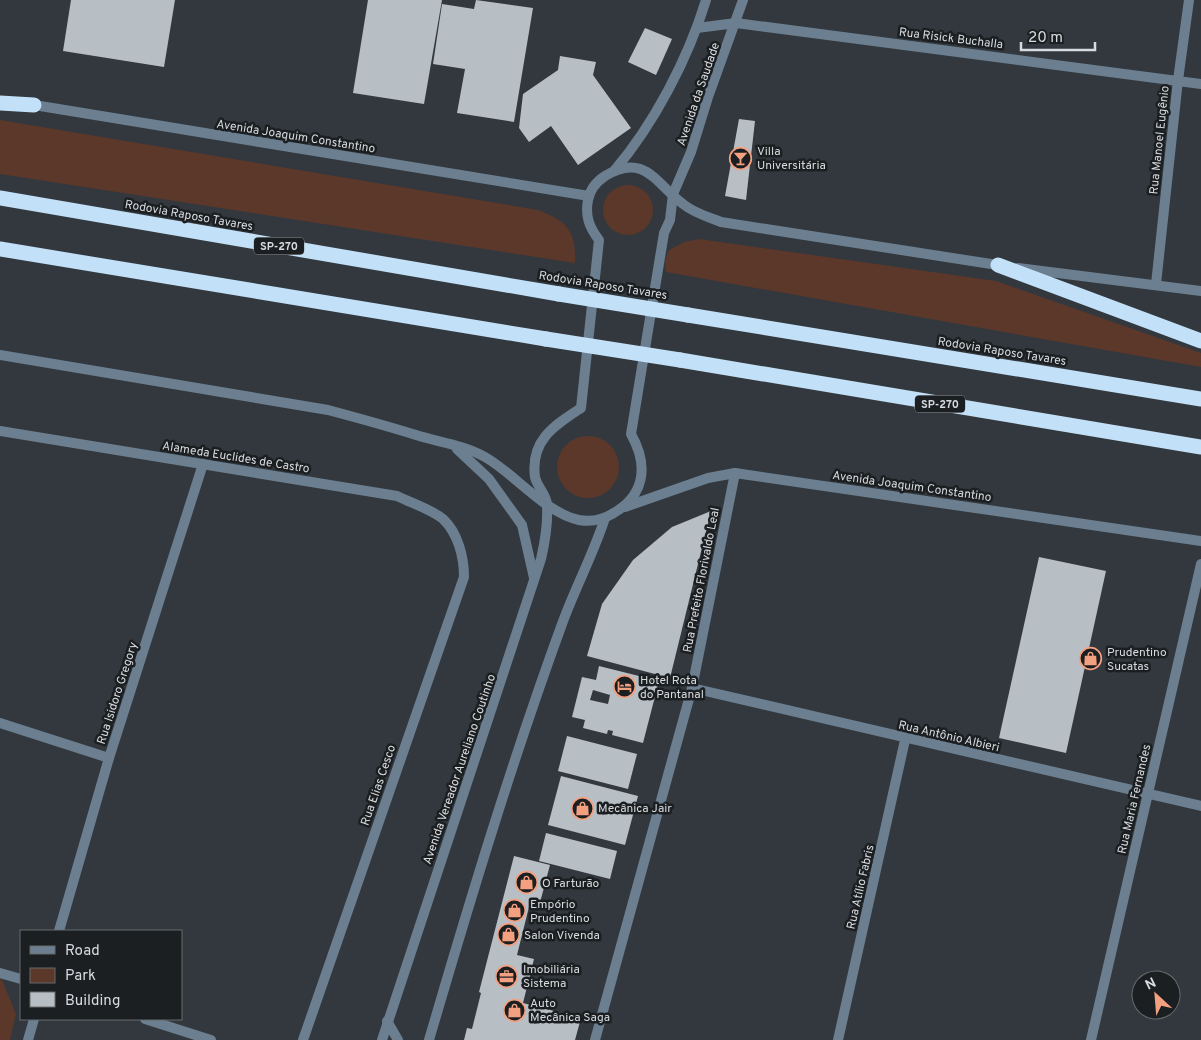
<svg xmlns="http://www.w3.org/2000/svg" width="1201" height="1040" font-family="Overpass,sans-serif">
  <rect width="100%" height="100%" fill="#32383d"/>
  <g fill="#5c382b">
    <path d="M0 120 538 210C567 221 576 231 575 263L0 174Z"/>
    <circle cx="628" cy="210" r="25"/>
    <polygon points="699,239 996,281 1201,353 1201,367 666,272 665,261 669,250 684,242"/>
    <circle cx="588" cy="467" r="31"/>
    <polygon points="0,979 2,980 16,1014 10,1040 0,1040"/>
  </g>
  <g fill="#b7bfc5" fill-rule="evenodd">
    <polygon points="71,0 175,0 164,67 63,51"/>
    <polygon points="368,0 442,0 424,104 353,93"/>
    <polygon points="476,0 533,8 514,122 457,113 465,69 433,64 442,4 474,9"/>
    <polygon points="645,28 672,39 656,75 628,62"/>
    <polygon points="560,56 596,62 593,75 631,128 578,165 551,126 529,142 519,128 523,94 558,70"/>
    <polygon points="739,119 755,121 746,200 725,196"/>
    <polygon points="711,511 670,678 587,656 602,604 633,560 672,527"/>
    <polygon points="1039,557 1106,571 1066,753 999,738"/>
    <path d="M599 666 659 681 643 743 612 735 613 731 608 730 607 734 583 728 585 720 572 717 582 677 596 680ZM593 690 610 695 608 704 590 700Z"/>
    <polygon points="567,736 637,754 628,789 558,771"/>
    <polygon points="561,776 638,796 625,845 548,825"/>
    <polygon points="546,833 617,851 610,879 539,861"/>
    <polygon points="514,856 550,865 538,910 529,907 517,955 534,959 523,1003 581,1018 575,1040 464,1040 467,1028 472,1029 481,993 479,992"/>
  </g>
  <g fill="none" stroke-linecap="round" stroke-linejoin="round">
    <g stroke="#6b7f90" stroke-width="10">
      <polyline points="697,28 736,23 1201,84"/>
      <polyline points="1156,284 1178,80 1189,0"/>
      <path d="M0 431 397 496C411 503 431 509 443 519 458 533 464 557 464 577L303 1040"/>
      <polyline points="692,688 1201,806"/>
      <polyline points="0,723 109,758"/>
      <polyline points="59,931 109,758 203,464"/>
      <polyline points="0,973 21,979"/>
      <polyline points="145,1019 211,1040"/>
      <polyline points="387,1021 398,1040"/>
      <polyline points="28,1040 34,1019"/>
      <polyline points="595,1040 692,688 735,473"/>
      <polyline points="838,1040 905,740"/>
      <polyline points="1091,1040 1201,564"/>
    </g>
    <g stroke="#6b7f90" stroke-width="10">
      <polyline points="28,104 589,196"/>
      <path d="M614 171C654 124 688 59 706 0"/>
      <polyline points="1018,268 1201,291"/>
      <path d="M0 355 328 410C358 418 387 426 416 435 438 442 464 445 485 457 515 474 545 513 579 520 590 522 602 520 612 514 645 496 649 466 631 434L664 233 670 220 673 194 691 152 708 97 743 0"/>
      <polyline points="457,449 489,479 522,525 534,578"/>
      <polyline points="625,507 708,478 735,473 1201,541"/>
      <path d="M382 1040 541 559C545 542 548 523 547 505 547 495 537 487 535 477 530 440 555 425 581 408L599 240C589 227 585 216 588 200 590 189 596 182 605 176 645 152 656 184 683 204 694 213 708 217 721 222L1004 266"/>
      <path d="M429 1040C470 900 512 761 562 624 575 588 593 555 605 518"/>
    </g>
    <g stroke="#c2e0f8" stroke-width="15">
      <polyline points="0,103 34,105"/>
      <polyline points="0,198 559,294"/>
      <polyline points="0,249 546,339"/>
      <polyline points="998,265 1201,341"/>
      <polyline points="688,315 1201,399"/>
      <polyline points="680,360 1201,447"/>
    </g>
    <g stroke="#c2e0f8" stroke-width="15">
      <polyline points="559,294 688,315"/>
      <polyline points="546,339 680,360"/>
    </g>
  </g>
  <defs>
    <symbol id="bar-ring" viewBox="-11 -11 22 22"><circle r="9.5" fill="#1c1f21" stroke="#f3a081" stroke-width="1.5"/><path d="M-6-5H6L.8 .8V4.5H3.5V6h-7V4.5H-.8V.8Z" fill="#f3a081"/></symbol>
    <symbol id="shop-ring" viewBox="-11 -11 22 22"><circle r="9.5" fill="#1c1f21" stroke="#f3a081" stroke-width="1.5"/><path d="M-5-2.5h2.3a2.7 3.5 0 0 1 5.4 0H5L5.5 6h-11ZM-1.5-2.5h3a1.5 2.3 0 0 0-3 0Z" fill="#f3a081"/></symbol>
    <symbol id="hotel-ring" viewBox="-11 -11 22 22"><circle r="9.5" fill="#1c1f21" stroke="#f3a081" stroke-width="1.5"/><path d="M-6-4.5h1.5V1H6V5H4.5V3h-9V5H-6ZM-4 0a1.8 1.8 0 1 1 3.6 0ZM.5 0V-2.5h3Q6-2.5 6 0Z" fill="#f3a081"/></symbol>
    <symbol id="office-ring" viewBox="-11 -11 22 22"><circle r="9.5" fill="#1c1f21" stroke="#f3a081" stroke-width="1.5"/><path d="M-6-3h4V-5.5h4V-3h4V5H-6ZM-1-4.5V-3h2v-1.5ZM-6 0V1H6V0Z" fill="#f3a081"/></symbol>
  </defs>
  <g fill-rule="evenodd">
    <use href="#bar-ring" x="728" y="146" width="25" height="25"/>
    <use href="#shop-ring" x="1078" y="646" width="25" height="25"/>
    <use href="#hotel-ring" x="612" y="674" width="25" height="25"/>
    <use href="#shop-ring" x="570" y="796" width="25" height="25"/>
    <use href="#shop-ring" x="514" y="870" width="25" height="25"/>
    <use href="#shop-ring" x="502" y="898" width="25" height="25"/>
    <use href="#shop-ring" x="496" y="922" width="25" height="25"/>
    <use href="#office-ring" x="494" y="964" width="25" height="25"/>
    <use href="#shop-ring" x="502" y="998" width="25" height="25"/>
  </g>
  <g text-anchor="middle" stroke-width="5" stroke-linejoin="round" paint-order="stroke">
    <g fill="#1c1f21" stroke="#9fa3a6" stroke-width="1">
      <rect x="254" y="237.5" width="50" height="17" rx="4"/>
      <rect x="915" y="395.5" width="50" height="17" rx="4"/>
    </g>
    <g font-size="11" font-weight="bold" fill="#d7dbdf">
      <text x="279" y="250">SP-270</text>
      <text x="940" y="408">SP-270</text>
    </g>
    <g font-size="12" fill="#d7dbdf" stroke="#1c1f21">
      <text transform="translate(951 38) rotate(7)" y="4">Rua Risick Buchalla</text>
      <text transform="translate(698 94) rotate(-71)" y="4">Avenida da Saudade</text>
      <text transform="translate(296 136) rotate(9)" y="4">Avenida Joaquim Constantino</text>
      <text transform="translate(1159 140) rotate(-84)" y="4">Rua Manoel Eugênio</text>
      <text transform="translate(189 215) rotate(10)" y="4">Rodovia Raposo Tavares</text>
      <text transform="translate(603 285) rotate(9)" y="4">Rodovia Raposo Tavares</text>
      <text transform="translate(1002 351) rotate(9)" y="4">Rodovia Raposo Tavares</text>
      <text transform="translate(236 457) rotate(9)" y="4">Alameda Euclides de Castro</text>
      <text transform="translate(912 486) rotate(8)" y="4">Avenida Joaquim Constantino</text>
      <text transform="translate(701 580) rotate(-79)" y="4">Rua Prefeito Florivaldo Leal</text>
      <text transform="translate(117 693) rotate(-72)" y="4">Rua Isidoro Gregory</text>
      <text transform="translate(949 736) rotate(13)" y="4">Rua Antônio Albieri</text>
      <text transform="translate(459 769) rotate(-71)" y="4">Avenida Vereador Aureliano Coutinho</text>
      <text transform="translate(378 785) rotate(-71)" y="4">Rua Elias Cesco</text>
      <text transform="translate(1134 799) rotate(-77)" y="4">Rua Maria Fernandes</text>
      <text transform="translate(860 887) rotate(-77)" y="4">Rua Atílio Fabris</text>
    </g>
    <g font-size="12" fill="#d7dbdf" stroke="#1c1f21" text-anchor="start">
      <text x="757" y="155">Villa<tspan x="757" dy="14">Universitária</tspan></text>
      <text x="1107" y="656">Prudentino<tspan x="1107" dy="14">Sucatas</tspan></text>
      <text x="640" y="684">Hotel Rota<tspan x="640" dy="14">do Pantanal</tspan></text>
      <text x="598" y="812">Mecânica Jair</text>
      <text x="542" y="887">O Farturão</text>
      <text x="530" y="908">Empório<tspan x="530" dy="14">Prudentino</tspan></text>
      <text x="524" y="939">Salon Vivenda</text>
      <text x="523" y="973">Imobiliária<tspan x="523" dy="14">Sistema</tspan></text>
      <text x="530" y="1007">Auto<tspan x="530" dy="14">Mecânica Saga</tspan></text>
    </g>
  </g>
  <rect x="20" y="930" width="162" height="90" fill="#1c1f21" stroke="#676a6d"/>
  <rect x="30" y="946" width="25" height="8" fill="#6b7f90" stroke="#676a6d"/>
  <text x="65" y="955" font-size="15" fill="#d7dbdf">Road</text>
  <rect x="30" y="968" width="25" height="15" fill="#5c382b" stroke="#676a6d"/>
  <text x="65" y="980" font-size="15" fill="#d7dbdf">Park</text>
  <rect x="30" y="992" width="25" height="15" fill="#b7bfc5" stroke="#676a6d"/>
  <text x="65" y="1005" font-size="15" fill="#d7dbdf">Building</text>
  <g transform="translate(1156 995) rotate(334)"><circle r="24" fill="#1c1f21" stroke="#676a6d"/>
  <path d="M0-4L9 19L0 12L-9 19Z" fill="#f3a081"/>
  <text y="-8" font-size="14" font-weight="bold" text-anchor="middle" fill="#d7dbdf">N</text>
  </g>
  <path d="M1021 42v8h74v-8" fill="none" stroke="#d7dbdf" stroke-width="2.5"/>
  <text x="1028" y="42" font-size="15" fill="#d7dbdf" stroke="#1c1f21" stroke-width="4" paint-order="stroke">20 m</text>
</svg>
